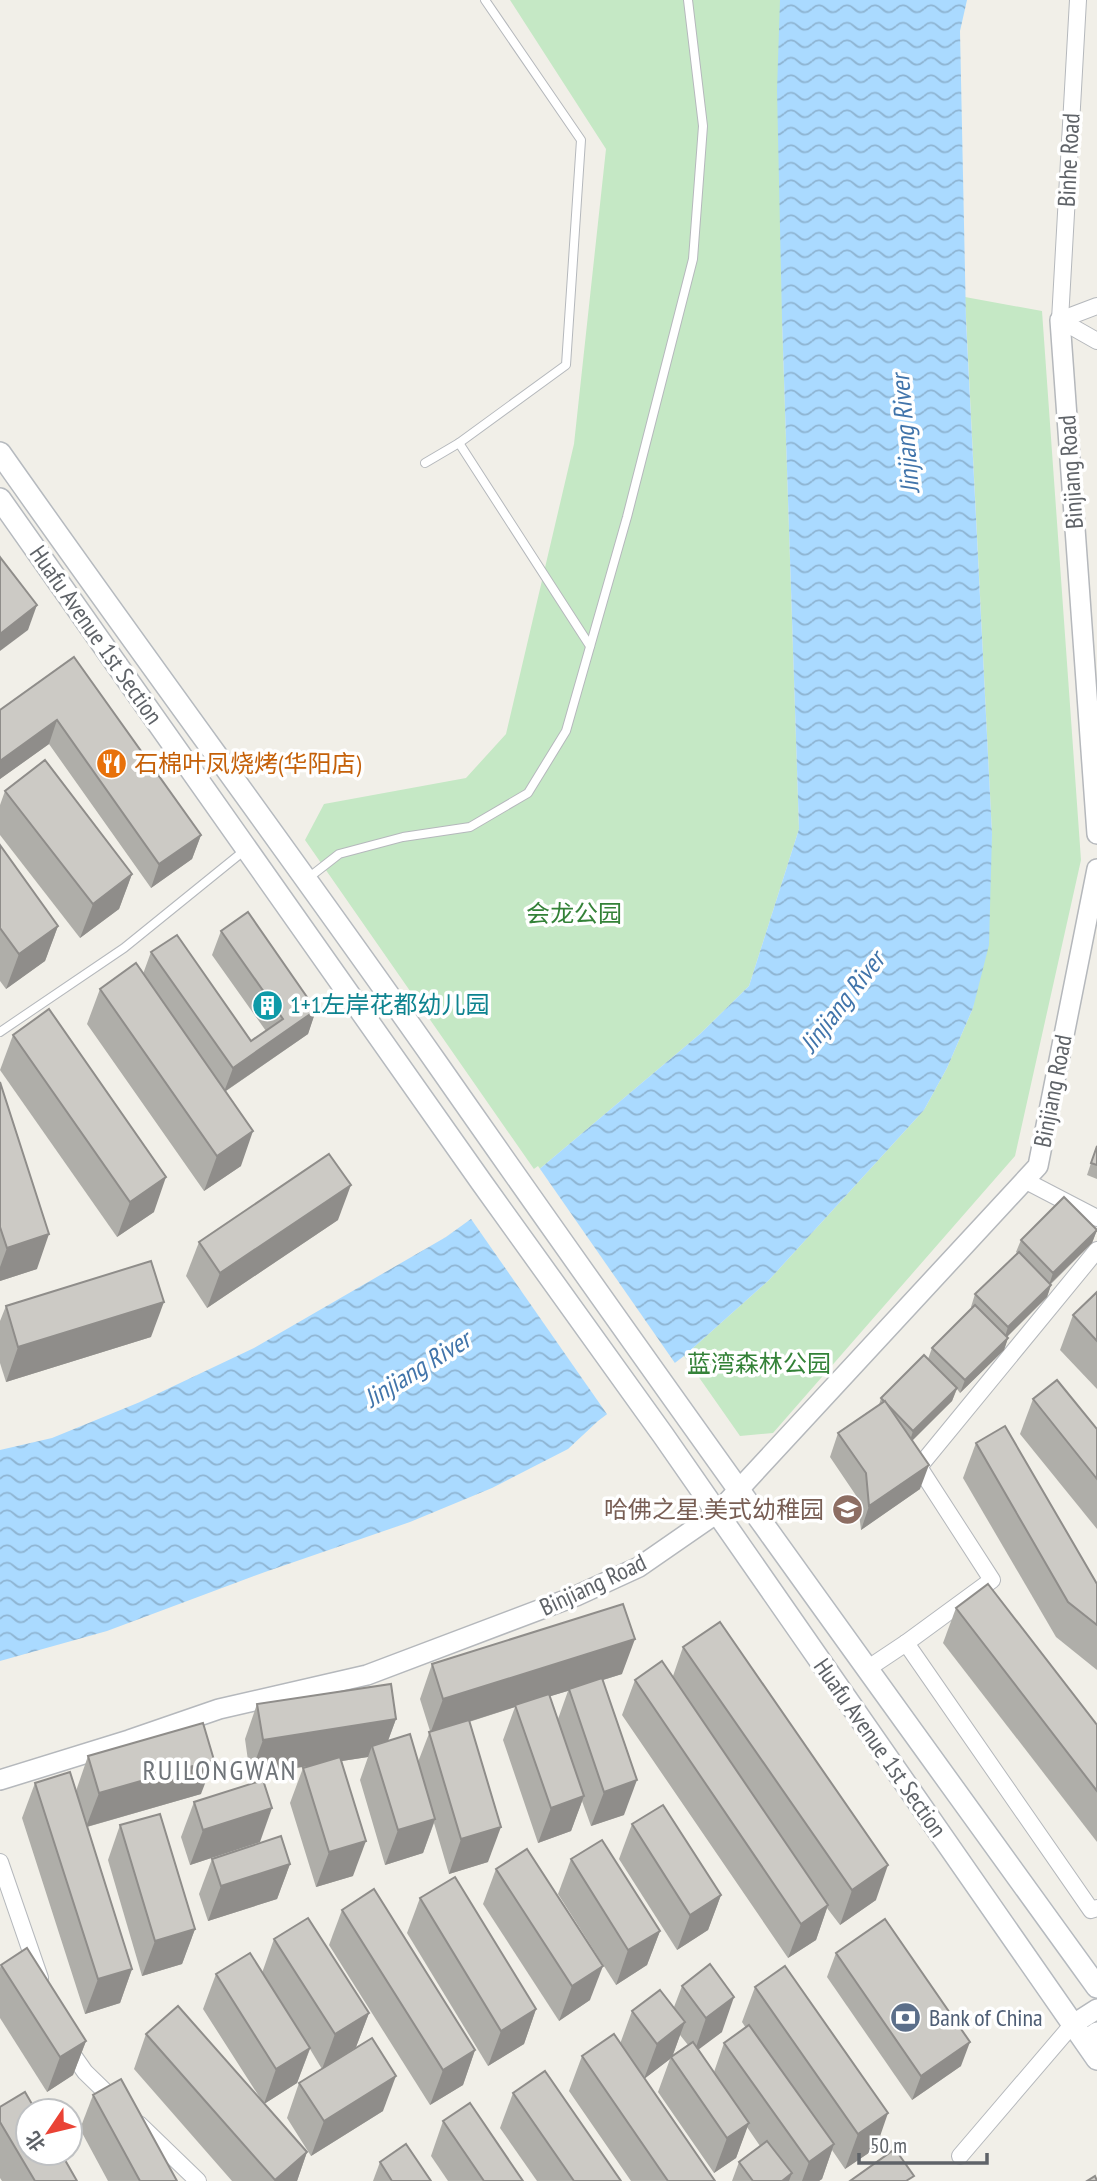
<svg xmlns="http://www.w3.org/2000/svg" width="1097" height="2181" font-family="'PT Sans Narrow','Noto Sans SC',sans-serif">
  <defs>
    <pattern id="water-waves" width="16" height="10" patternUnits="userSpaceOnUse" patternTransform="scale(1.75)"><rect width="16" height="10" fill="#aadaff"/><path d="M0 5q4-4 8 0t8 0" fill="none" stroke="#8eb4d2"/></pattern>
  </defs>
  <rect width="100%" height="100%" fill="#f1efe8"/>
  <g fill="#c5e8c5">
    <polygon points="510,0 781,0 782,319 799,829 749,986 700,1034 536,1172 305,840 324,804 466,778 506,734 574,444 606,149"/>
    <polygon points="965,297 1042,311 1081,860 1015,1156 773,1433 740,1436 684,1356 769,1280 924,1110 947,1068 973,1008 992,834"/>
  </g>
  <polygon fill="url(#water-waves)" points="780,0 967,0 960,31 966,320 992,834 989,945 973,1008 947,1068 924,1110 769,1280 684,1356 598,1421 568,1449 492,1488 410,1522 265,1572 107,1631 0,1661 0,1450 52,1438 140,1402 254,1348 446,1237 536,1172 700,1034 749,986 799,829 782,319 777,90"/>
  <polygon fill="#f1efe8" points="538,1166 677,1366 609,1417 469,1216"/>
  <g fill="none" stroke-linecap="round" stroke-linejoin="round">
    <defs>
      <g id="service">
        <polyline points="459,443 590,646"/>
        <polyline points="425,463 459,443 566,365 581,140 485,0"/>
        <polyline points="307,879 339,854 403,837 470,827 528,793 566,731 627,517 693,259 703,126 688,0"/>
        <polyline points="0,1032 124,948 245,850"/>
      </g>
      <g id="minor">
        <polyline points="1060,320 1078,0"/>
        <polyline points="1060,320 1097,341"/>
        <polyline points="1060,320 1097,306"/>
        <polyline points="1026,1181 1097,1218"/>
        <polyline points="1097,1250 919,1467 992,1580 906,1643 1091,1910 1097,1908"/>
        <polyline points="867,1669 906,1643"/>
        <polyline points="0,1862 40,1978"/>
        <polyline points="66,2045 85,2072 118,2104"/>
        <polyline points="139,2124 198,2181"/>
        <polyline points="960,2156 1072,2025"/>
      </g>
      <g id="tertiary">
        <polyline points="1060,320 1097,834"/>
        <polyline points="0,1780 129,1740 219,1709 367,1675 576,1596 639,1567 717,1513 1038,1166 1097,869"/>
        <polyline points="1072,2025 1097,2009"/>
        <polyline points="1084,2041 1097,2032"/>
      </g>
      <g id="secondary">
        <path d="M0 453C144 658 293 858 436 1062 653 1373 875 1680 1097 1987"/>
        <polyline points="0,499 482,1183 663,1435 1097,2059"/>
      </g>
    </defs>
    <use href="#service" stroke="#b5b8bc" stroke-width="10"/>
    <use href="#minor" stroke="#b5b8bc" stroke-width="18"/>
    <use href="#tertiary" stroke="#b5b8bc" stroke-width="22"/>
    <use href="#secondary" stroke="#b6babf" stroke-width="24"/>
    <use href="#service" stroke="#fff" stroke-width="8"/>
    <use href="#minor" stroke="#fff" stroke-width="16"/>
    <use href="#tertiary" stroke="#fff" stroke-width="19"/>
    <use href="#secondary" stroke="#fff" stroke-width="21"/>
  </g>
  <g fill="#afaea9" fill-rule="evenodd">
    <polygon points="74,657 201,835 192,859 151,888 49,744 0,779 0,710"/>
    <polygon points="5,791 132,874 119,909 80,938 0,835 0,805"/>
    <polygon points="0,845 58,926 45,961 6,989 0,981"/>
    <polygon points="221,931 316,1010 308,1034 226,1091 241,1166 204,1191 87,1024 100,989 143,974 151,952 251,1041 266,1031 212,955"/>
    <polygon points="13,1035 154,1212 117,1237 0,1070"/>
    <polygon points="0,1082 37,1269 0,1281"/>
    <polygon points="1097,1145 1097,1179 1087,1175"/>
    <polygon points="338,1220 207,1308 186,1276 199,1242"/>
    <polygon points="1097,1230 1092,1243 1051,1284 1051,1285 1047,1297 1007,1336 1008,1338 1004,1350 960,1393 957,1389 952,1401 912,1440 920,1489 861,1530 857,1497 830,1457 838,1433 879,1405 881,1398 928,1359 932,1348 972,1308 971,1307 975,1294 1017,1253 1016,1252 1021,1240"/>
    <polygon points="1097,1292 1097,1389 1060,1350 1073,1315"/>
    <polygon points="6,1306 151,1337 6,1382 0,1363 0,1321"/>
    <polygon points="1033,1399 1097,1429 1097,1529 1020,1434"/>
    <polygon points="976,1443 1097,1584 1097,1670 1056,1637 963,1478"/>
    <polygon points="956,1608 1097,1725 1097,1842 943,1643"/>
    <polygon points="683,1647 876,1900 840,1925 827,1908 816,1940 788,1958 622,1715 635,1680 673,1676"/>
    <path d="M432 1664 622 1674 603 1680 624 1815 591 1826 582 1801 571 1831 538 1843 503 1740 515 1707 469 1722 488 1862 449 1874 434 1823 423 1853 385 1865 360 1780 368 1757 342 1761 353 1876 316 1887 290 1803 303 1768 312 1765 250 1775 245 1739 257 1704 396 1719 388 1741 418 1762 430 1731 420 1699ZM568 1691 558 1719 550 1696Z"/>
    <polygon points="88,1756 201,1794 87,1827 132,1969 120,2003 85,2014 22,1818 35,1783 76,1791"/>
    <polygon points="194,1802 260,1842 190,1865 181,1837"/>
    <polygon points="632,1824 721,1895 708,1930 677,1950 619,1859"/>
    <polygon points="120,1825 195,1929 182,1964 142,1976 108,1860"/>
    <polygon points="212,1859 290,1864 277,1899 208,1921 199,1894"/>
    <polygon points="571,1859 660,1931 647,1965 616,1985 558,1894"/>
    <polygon points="496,1869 590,2000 559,2021 483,1904"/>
    <polygon points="420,1898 536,2009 524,2044 488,2066 407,1933"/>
    <polygon points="342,1910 475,2050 463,2085 430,2105 329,1945"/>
    <polygon points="274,1939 369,2013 356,2047 383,2111 311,2156 287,2118 299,2083 322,2069 310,2049 297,2083 264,2104 307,2152 297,2181 232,2181 134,2069 146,2034 262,2101 203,2009 216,1974 262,1973"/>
    <polygon points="836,1953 961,2066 912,2100 827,1977"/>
    <polygon points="1,1965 86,2041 73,2075 47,2092 0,2018 0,1968"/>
    <path d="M682 1986 722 2032 698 2049 714 2072 724 2043 746 2028 742 2022 755 1987 876 2148 845 2169 832 2150 822 2179 819 2181H732L739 2162 760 2146 747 2127 736 2158 714 2173 658 2092 670 2059 644 2079 715 2181H631L569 2091 582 2056 620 2044 632 2011 674 2007ZM680 2035 688 2045 673 2055Z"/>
    <polygon points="513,2093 621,2181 537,2181 500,2128"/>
    <polygon points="93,2095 177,2181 108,2181 80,2129"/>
    <polygon points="0,2107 77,2181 2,2181 0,2178"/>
    <polygon points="443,2121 523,2181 448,2181 431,2156"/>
    <polygon points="380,2162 431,2181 373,2181"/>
  </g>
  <g fill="#8f8d8a">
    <polygon points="37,605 28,630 0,651 0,634"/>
    <polygon points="57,720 49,744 0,779 0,761"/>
    <polygon points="201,835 192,859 151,888 159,864"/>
    <polygon points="132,874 119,909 80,938 93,904"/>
    <polygon points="58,926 45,961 6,989 19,954"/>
    <polygon points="316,1010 308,1034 224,1092 233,1068"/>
    <polygon points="253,1131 241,1166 204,1191 217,1156"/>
    <polygon points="166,1177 154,1212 117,1237 130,1202"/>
    <polygon points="351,1185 338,1220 207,1308 220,1273"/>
    <polygon points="1097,1230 1092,1243 1049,1285 1053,1273"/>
    <polygon points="49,1234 37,1269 0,1281 0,1267 7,1248"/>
    <polygon points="1051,1285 1047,1297 1004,1340 1008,1327"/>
    <polygon points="164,1302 151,1337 6,1382 18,1347"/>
    <polygon points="1008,1338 1004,1350 960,1393 965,1380"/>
    <polygon points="957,1388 952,1401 909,1444 913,1431"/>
    <polygon points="929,1465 920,1489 861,1530 869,1506"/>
    <polygon points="635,1639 622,1674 516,1707 515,1705 515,1707 430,1734 443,1699"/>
    <polygon points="396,1719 383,1754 372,1746 368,1757 250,1775 263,1740"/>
    <polygon points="214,1760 201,1794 86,1827 99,1793"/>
    <polygon points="637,1780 624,1815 591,1826 604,1792"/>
    <polygon points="584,1796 571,1831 538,1843 551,1808"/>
    <polygon points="272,1808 260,1842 190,1865 203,1830"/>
    <polygon points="435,1819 423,1853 385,1865 398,1830"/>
    <polygon points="501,1827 488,1862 449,1874 461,1839"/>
    <polygon points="366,1841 353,1876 316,1887 329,1852"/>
    <polygon points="290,1864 277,1899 208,1921 221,1886"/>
    <polygon points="888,1865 876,1900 840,1925 852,1890"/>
    <polygon points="721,1895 708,1930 677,1950 690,1915"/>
    <polygon points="828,1905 816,1940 788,1958 801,1924"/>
    <polygon points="195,1929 182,1964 142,1976 155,1941"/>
    <polygon points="660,1931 647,1965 616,1985 628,1950"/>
    <polygon points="603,1966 590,2000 559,2021 572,1986"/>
    <polygon points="132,1969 120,2003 85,2014 98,1979"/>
    <polygon points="734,1997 722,2032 694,2053 706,2018"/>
    <polygon points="536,2009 524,2044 488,2066 501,2031"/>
    <polygon points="369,2013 356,2047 322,2069 335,2034"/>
    <polygon points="685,2022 672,2057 671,2057 670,2059 644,2079 657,2044"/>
    <polygon points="86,2041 73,2075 47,2092 60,2057"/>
    <polygon points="970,2042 961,2066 912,2100 921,2076"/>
    <polygon points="310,2048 297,2083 264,2104 276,2069"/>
    <polygon points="475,2050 463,2085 430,2105 443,2070"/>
    <polygon points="396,2076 383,2111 311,2156 324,2121"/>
    <polygon points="888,2113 876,2148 845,2169 858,2134"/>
    <polygon points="749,2123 736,2158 714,2173 727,2138"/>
    <polygon points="834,2144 822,2179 819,2181 802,2181 809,2162"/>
    <polygon points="307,2152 297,2181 275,2181 275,2180"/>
    <polygon points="792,2173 789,2181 782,2181"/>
  </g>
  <g fill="#cccac5" stroke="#8f8d8a" stroke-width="2">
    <polygon points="0,557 37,605 0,634"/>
    <polygon points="74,657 201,835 159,864 57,720 0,761 0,710"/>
    <polygon points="45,760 132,874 93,904 5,791"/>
    <polygon points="0,845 58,926 19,954 0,928"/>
    <polygon points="248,912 316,1010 233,1068 151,952 177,935 251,1041 283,1019 221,931"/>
    <polygon points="136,963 253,1131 217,1156 100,989"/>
    <polygon points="49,1009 166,1177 130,1202 13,1035"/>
    <polygon points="0,1082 49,1234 7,1248 0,1227"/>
    <polygon points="1097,1146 1097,1165 1091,1163"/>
    <polygon points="329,1154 351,1185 220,1273 199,1242"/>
    <polygon points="1064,1197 1097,1230 1053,1273 1021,1240"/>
    <polygon points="1019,1252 1051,1285 1008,1327 975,1294"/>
    <polygon points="151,1261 164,1302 18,1347 6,1306"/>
    <polygon points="1097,1292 1097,1341 1073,1315"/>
    <polygon points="975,1305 1008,1338 965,1380 932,1348"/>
    <polygon points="924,1355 957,1388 913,1431 881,1398"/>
    <polygon points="1057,1380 1097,1429 1097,1479 1033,1399"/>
    <polygon points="885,1401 929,1465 869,1506 866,1473 838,1433"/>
    <polygon points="1005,1426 1097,1584 1097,1625 1068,1602 976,1443"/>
    <polygon points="988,1584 1097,1725 1097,1791 956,1608"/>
    <polygon points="623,1604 635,1639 443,1699 432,1664"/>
    <polygon points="720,1622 888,1865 852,1890 683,1647"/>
    <polygon points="662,1661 828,1905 801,1924 635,1680"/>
    <polygon points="602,1678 637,1780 604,1792 569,1689"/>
    <polygon points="391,1684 396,1719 263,1740 257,1704"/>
    <polygon points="549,1694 584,1796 551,1808 515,1705"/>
    <polygon points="469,1720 501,1827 461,1839 429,1732"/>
    <polygon points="203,1723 214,1760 99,1793 88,1756"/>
    <polygon points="410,1734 435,1819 398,1830 372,1746"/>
    <polygon points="340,1757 366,1841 329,1852 303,1768"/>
    <polygon points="70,1772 132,1969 98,1979 35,1783"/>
    <polygon points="263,1780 272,1808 203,1830 194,1802"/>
    <polygon points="663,1805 721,1895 690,1915 632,1824"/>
    <polygon points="160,1814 195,1929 155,1941 120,1825"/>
    <polygon points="281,1836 290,1864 221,1886 212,1859"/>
    <polygon points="602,1840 660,1931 628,1950 571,1859"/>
    <polygon points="527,1849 603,1966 572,1986 496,1869"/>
    <polygon points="455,1877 536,2009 501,2031 420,1898"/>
    <polygon points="374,1889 475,2050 443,2070 342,1910"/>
    <polygon points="308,1918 369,2013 335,2034 274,1939"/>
    <polygon points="885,1919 970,2042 921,2076 836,1953"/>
    <polygon points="27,1948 86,2041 60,2057 1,1965"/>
    <polygon points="250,1953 310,2048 276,2069 216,1974"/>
    <polygon points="710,1964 734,1997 706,2018 682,1986"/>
    <polygon points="785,1966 888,2113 858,2134 755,1987"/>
    <polygon points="660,1990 685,2022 657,2044 632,2011"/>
    <polygon points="178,2006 307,2152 275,2180 146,2034"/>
    <polygon points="749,2025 834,2144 809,2162 724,2043"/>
    <polygon points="614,2034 715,2181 668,2181 582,2056"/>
    <polygon points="372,2038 396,2076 324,2121 299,2083"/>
    <polygon points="693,2042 749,2123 727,2138 671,2057"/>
    <polygon points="545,2071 621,2181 574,2181 513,2093"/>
    <polygon points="121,2079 177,2181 140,2181 93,2095"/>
    <polygon points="25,2092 36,2111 28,2111 28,2153 61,2153 77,2181 35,2181 0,2122 0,2107"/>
    <polygon points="470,2103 523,2181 484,2181 443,2121"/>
    <polygon points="767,2141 792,2173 782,2181 753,2181 739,2162"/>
    <polygon points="406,2144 431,2181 392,2181 380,2162"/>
    <polygon points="895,2149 914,2176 906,2181 850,2181"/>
    <polygon points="1095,2176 1097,2181 1087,2181"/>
  </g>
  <defs>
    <symbol id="restaurant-disc" viewBox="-11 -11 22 22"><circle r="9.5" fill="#e8710a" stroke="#fff"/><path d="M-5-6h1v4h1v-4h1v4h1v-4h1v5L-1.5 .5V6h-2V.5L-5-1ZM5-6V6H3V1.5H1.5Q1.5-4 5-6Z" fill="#fff"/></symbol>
    <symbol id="building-disc" viewBox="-11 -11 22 22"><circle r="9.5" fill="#0f9aa8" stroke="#fff"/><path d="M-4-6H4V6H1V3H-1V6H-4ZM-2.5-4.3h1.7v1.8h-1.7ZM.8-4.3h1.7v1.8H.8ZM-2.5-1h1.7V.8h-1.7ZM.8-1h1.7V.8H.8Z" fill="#fff"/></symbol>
    <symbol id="school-disc" viewBox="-11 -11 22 22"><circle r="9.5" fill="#8d6e63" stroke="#fff"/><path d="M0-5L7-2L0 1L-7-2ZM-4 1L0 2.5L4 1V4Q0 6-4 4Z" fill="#fff"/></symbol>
    <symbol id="bank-disc" viewBox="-11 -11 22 22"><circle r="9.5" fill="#5c6f8a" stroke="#fff"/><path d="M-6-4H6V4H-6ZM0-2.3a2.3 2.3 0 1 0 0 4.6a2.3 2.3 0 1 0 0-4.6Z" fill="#fff"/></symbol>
  </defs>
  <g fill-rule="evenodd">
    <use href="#restaurant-disc" x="94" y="746" width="35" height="35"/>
    <use href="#building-disc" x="250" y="988" width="35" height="35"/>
    <use href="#school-disc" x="830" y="1492" width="35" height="35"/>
    <use href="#bank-disc" x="888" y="2000" width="35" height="35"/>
  </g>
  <g text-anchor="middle" stroke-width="7" stroke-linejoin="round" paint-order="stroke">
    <g font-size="24" fill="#5f6368" stroke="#fff">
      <text transform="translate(1069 160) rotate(-87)" y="8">Binhe Road</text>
      <text transform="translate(1071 472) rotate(-94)" y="8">Binjiang Road</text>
      <text transform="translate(96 635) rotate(55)" y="8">Huafu Avenue 1st Section</text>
      <text transform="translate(1053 1091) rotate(-79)" y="8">Binjiang Road</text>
      <text transform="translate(593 1585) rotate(-25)" y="8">Binjiang Road</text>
      <text transform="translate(880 1748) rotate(55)" y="8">Huafu Avenue 1st Section</text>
    </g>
    <g font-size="24" fill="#c56008" stroke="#fff" text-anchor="start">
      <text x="134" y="772">石棉叶凤烧烤(华阳店)</text>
    </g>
    <g font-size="24" fill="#348238" stroke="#fff">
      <text x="574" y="922">会龙公园</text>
      <text x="759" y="1372">蓝湾森林公园</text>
    </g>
    <g font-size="24" fill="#0d838f" stroke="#fff" text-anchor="start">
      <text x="290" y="1013">1+1左岸花都幼儿园</text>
    </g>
    <g font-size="24" fill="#785e54" stroke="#fff" text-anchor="end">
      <text x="824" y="1518">哈佛之星.美式幼稚园</text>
    </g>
    <g font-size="24" fill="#4e5e75" stroke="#fff" text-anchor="start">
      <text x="929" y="2026">Bank of China</text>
    </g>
    <g font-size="26" font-style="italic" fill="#4174aa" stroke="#fff">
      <text transform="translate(905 434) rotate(-95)" y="9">Jinjiang River</text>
      <text transform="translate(842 1002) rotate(-52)" y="9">Jinjiang River</text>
      <text transform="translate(417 1369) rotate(-32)" y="9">Jinjiang River</text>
    </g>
    <g font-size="28" letter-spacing="2" fill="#70757a" stroke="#fff">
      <text x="220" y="1780">RUILONGWAN</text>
    </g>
  </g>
  <g transform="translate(49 2132) rotate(235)"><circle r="33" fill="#ffffff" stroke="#bfc1c3" stroke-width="2"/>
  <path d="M0-5L12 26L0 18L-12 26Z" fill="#ea4335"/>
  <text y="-10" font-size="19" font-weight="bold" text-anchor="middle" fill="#5f6368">北</text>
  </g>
  <path d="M859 2153v10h128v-10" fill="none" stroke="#5f6368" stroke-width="3.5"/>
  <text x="870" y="2153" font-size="21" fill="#5f6368" stroke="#ffffff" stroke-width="5" paint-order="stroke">50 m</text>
</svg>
